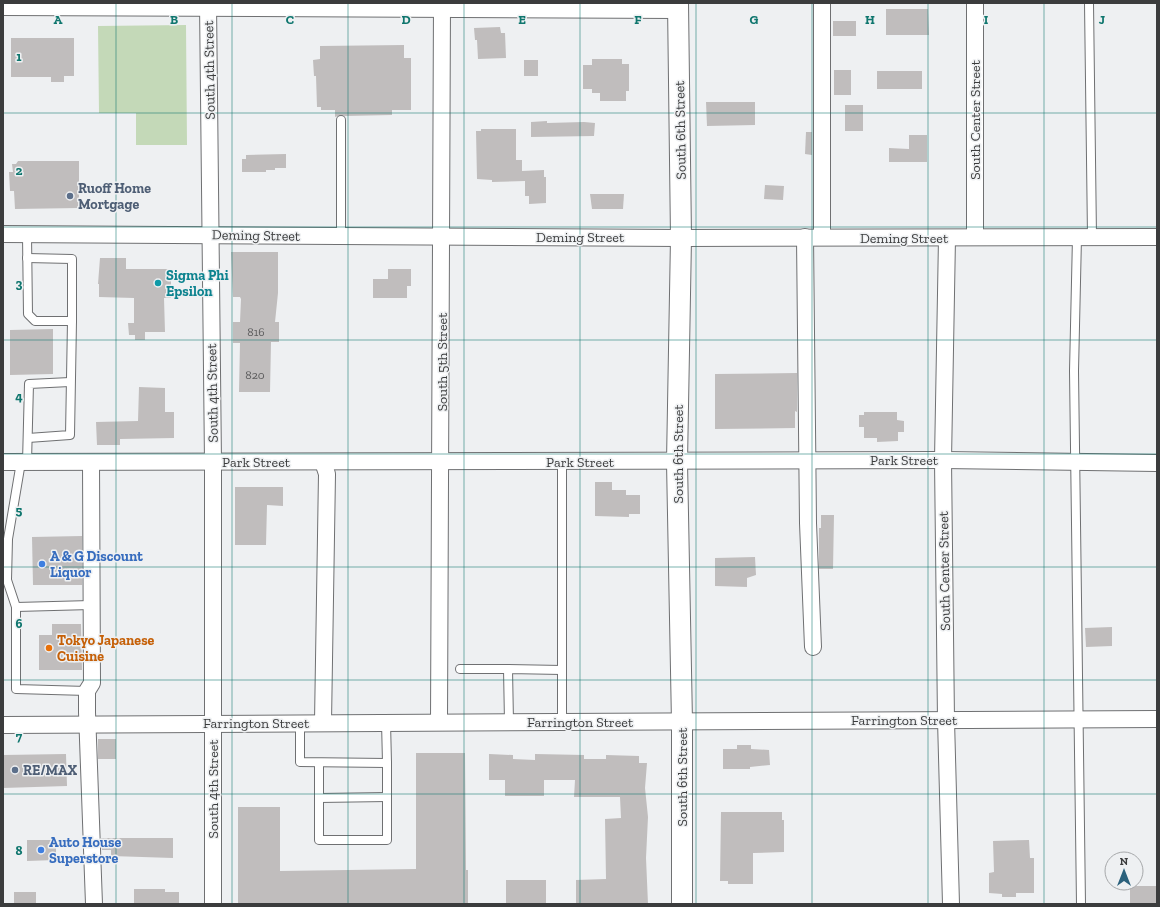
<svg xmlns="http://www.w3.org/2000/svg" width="1160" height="907" font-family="'Zilla Slab',serif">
  <rect width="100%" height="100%" fill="#eef0f2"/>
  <polygon fill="#c4d9b8" points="186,25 187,145 136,145 136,113 99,113 98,26"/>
  <g fill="#c0bdbd">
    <polygon points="886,9 928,9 929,35 886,35"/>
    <rect x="833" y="21" width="23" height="15"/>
    <polygon points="500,27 501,33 505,33 506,58 478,59 477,40 475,40 474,28"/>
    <polygon points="11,38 74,38 74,76 64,76 64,82 51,82 51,77 11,77"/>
    <polygon points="404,45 404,58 411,58 411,110 392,110 392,115 345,116 341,115 335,117 335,110 321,110 321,107 317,107 316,76 314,76 313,60 320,59 320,46"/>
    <polygon points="592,59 622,59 622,64 629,64 629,91 626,91 626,101 600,101 600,93 592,93 592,89 583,89 583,65 592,65"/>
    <rect x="524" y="60" width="14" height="16"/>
    <rect x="834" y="70" width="17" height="25"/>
    <rect x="877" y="71" width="45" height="18"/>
    <polygon points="706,102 755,102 755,125 707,126"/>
    <rect x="845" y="105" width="18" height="26"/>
    <polygon points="547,121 547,123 584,122 595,123 594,136 531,137 531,122"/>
    <polygon points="481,129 516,129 516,160 522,160 522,171 544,170 544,177 546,177 546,203 529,204 529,196 525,196 525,181 492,182 492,180 477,179 476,131 481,131"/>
    <polygon points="806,132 812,132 812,155 805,154"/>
    <polygon points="909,135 927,135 927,162 889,162 889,148 909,149"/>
    <polygon points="286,154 286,168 275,168 275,170 266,170 266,172 242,172 242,159 246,159 246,155"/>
    <polygon points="18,161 79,161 79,208 15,209 14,191 10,191 9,172 13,172 12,164 16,164"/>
    <polygon points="765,185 784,186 783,200 764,199"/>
    <polygon points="590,194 624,194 623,209 592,209"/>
    <polygon points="231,252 278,252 278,293 275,322 279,322 279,342 271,342 270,392 239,392 240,343 233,343 233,322 240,322 241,299 240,297 233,297"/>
    <polygon points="100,258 126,258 126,269 171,269 171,298 164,298 165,332 145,332 145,340 135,340 135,335 129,335 128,323 134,323 134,298 99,297 99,284 98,284"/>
    <polygon points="388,269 411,269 411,286 407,286 407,298 373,298 373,279 388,279"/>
    <polygon points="53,329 53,374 10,375 10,330"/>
    <polygon points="797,373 797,412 795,411 795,428 715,429 715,374"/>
    <polygon points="139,387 165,388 165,412 174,412 174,438 120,439 120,445 97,445 96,422 138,421"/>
    <polygon points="864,412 897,412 897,420 904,421 904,432 898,432 898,441 877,442 877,438 864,438 864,427 859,427 859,415 864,415"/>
    <polygon points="595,482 612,482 612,490 626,490 626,495 640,495 640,514 629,514 629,517 595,516"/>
    <polygon points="235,487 283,487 283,506 267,505 266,545 235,545"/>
    <polygon points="821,515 834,515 833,569 819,569 819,528 821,528"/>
    <polygon points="82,536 82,585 33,585 32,537"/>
    <polygon points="755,557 756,575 747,578 747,587 715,586 715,558"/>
    <polygon points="52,624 81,624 82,670 39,670 39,635 52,635"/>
    <polygon points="1112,627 1112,646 1086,647 1085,628"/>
    <rect x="98" y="739" width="18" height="20"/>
    <polygon points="737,745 751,745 751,749 769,750 770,765 750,767 750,769 723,769 723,749 737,749"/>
    <polygon points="416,753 465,753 466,870 468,870 468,904 238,904 238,807 280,807 280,871 416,869"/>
    <polygon points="66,754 67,786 3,788 3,755"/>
    <polygon points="489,754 513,755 513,759 535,760 535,754 584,755 584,759 606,759 606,755 639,756 639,763 647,763 645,788 648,817 646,858 648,904 576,904 576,880 606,879 605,819 621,818 620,797 574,797 575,780 544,780 544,796 505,796 505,780 489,780"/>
    <polygon points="721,812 782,812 782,820 784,820 784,852 753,853 753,884 728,884 728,881 720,881"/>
    <polygon points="101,838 173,838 173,858 111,856 111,850 102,850"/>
    <polygon points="27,840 56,840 56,860 27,861"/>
    <polygon points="1029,840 1030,858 1034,858 1034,893 1016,893 1016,897 1002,897 1002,894 989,893 989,873 994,872 993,841"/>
    <rect x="506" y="880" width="40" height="24"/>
    <rect x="1130" y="886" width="27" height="18"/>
    <polygon points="134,889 165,889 165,892 179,892 179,904 134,904"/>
    <rect x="14" y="892" width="22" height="12"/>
  </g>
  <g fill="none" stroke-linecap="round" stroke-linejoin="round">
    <defs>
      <g id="service">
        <polyline points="1089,3 1092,237"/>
        <polyline points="341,120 341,236"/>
        <polyline points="27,235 28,314 35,321 72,321 70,435 28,438"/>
        <polyline points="1077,237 1074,371 1081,904"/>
        <polyline points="27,258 72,259 72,321"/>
        <polyline points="21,462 8,539 7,580 16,607 16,689 87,691"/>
        <polyline points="27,462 29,384 70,382"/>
        <polyline points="16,607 91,605"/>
        <polyline points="460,669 508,669"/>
        <polyline points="509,722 508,669 562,670"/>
        <polyline points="562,722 562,462"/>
        <polyline points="300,723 300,762 387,763 386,722"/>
        <polyline points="319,763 319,840 387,840 387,763"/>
        <polyline points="319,798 387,797"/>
      </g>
      <g id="minor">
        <polyline points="208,3 213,462 213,904"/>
        <polyline points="822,3 822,237"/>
        <polyline points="3,7 678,10"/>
        <polyline points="3,234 681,238 1157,237"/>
        <polyline points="805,237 808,523 813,647"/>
        <polyline points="975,237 975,3"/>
        <polyline points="947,238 943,460 946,720 951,904"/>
        <polyline points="3,462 943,460 1157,463"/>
        <polyline points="91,462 92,683 87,691 87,712 94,904"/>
        <polyline points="323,722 327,474 323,462"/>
        <polyline points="439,722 442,3"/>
        <polyline points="3,725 1157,719"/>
      </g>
      <polyline id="tertiary" points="678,3 681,238 677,462 682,722 682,904"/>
    </defs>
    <use href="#service" stroke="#6f7072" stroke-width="10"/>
    <use href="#minor" stroke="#6f7072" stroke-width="18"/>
    <use href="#tertiary" stroke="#6f7072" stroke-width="22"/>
    <use href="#service" stroke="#fff" stroke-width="8"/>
    <use href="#minor" stroke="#fff" stroke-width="16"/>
    <use href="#tertiary" stroke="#fff" stroke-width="20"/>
  </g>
  <path fill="none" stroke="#0f766e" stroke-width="1" stroke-opacity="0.55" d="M116 3V904M232 3V904M348 3V904M464 3V904M580 3V904M696 3V904M812 3V904M928 3V904M1044 3V904M3 113H1157M3 227H1157M3 340H1157M3 454H1157M3 567H1157M3 680H1157M3 794H1157"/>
  <g fill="#5c6f8a" stroke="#eef0f2" stroke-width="1.5">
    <circle cx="70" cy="196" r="4"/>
    <circle cx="15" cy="770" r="4"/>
  </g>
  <circle fill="#0f9aa8" stroke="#eef0f2" stroke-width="1.5" cx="158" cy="283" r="4"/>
  <g fill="#3f7fe0" stroke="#eef0f2" stroke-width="1.5">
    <circle cx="42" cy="564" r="4"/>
    <circle cx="41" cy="850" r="4"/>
  </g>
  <circle fill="#e8710a" stroke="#eef0f2" stroke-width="1.5" cx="49" cy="648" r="4"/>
  <g text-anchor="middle" stroke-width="3" stroke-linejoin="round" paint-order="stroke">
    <g font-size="12" fill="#5c5c5d">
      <text x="256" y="336">816</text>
      <text x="255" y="379">820</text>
    </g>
    <g font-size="14" fill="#3b3c3d" stroke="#eef0f2">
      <text transform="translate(209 70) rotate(-91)" y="5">South 4th Street</text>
      <text transform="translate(975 120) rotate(-90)" y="5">South Center Street</text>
      <text transform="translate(680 130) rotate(-91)" y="5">South 6th Street</text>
      <text transform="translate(256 235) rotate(1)" y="5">Deming Street</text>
      <text x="580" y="242">Deming Street</text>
      <text x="904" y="243">Deming Street</text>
      <text transform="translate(442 362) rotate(-90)" y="5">South 5th Street</text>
      <text transform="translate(212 393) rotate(-91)" y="5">South 4th Street</text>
      <text transform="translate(678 454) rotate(-90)" y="5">South 6th Street</text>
      <text x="904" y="465">Park Street</text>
      <text x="256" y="467">Park Street</text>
      <text x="580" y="467">Park Street</text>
      <text transform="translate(944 571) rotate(-91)" y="5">South Center Street</text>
      <text x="904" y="725">Farrington Street</text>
      <text x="580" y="727">Farrington Street</text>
      <text x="256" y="728">Farrington Street</text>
      <text transform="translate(682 777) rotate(-90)" y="5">South 6th Street</text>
      <text transform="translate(213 789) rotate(-90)" y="5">South 4th Street</text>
    </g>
    <g font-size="14" font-weight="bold" fill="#4e5e75" stroke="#eef0f2" text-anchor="start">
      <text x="78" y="193">Ruoff Home<tspan x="78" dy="16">Mortgage</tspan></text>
      <text x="23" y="775">RE/MAX</text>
    </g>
    <g font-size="14" font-weight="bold" fill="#0d838f" stroke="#eef0f2" text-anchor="start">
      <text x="166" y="280">Sigma Phi<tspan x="166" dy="16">Epsilon</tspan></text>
    </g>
    <g font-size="14" font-weight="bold" fill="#366cbe" stroke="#eef0f2" text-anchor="start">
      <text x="50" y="561">A &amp; G Discount<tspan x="50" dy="16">Liquor</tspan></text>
      <text x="49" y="847">Auto House<tspan x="49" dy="16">Superstore</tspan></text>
    </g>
    <g font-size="14" font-weight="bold" fill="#c56008" stroke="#eef0f2" text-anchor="start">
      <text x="57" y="645">Tokyo Japanese<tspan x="57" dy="16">Cuisine</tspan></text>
    </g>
  </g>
  <g font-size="13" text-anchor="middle" font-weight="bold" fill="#0f766e" stroke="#eef0f2" stroke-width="3" stroke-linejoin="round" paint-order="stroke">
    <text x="58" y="24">A</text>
    <text x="174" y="24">B</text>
    <text x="290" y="24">C</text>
    <text x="406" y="24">D</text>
    <text x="522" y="24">E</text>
    <text x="638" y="24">F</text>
    <text x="754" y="24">G</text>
    <text x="870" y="24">H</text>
    <text x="986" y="24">I</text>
    <text x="1102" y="24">J</text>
    <text x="19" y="61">1</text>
    <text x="19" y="175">2</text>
    <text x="19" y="288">3</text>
    <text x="19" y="401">4</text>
    <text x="19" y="515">5</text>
    <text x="19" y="628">6</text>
    <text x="19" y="741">7</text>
    <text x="19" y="855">8</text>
  </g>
  <rect width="1160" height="907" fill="none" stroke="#3b3c3d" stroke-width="8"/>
  <g transform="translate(1124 871)"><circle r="19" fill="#eef0f2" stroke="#a6a8aa"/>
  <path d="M0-3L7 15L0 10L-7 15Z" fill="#2b617c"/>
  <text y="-6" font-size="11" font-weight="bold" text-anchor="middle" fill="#3b3c3d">N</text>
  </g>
</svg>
